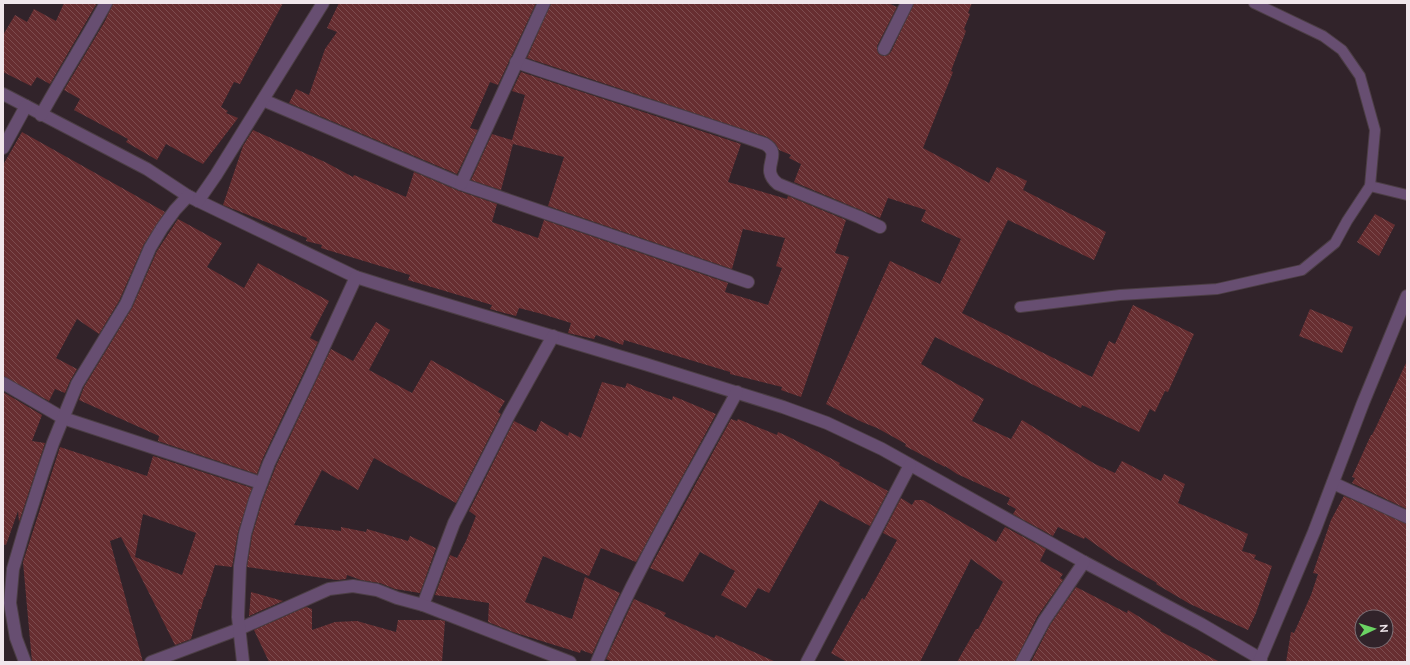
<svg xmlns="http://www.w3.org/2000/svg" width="1410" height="665" font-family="Mulish,sans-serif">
  <defs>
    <pattern id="building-back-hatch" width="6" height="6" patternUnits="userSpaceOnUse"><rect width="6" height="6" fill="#672e31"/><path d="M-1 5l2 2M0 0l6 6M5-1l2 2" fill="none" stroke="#7d4c4f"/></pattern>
  </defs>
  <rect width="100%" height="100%" fill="#31232a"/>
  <g fill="url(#building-back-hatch)" fill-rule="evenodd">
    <polygon points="64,3 97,3 50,84 37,77 31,86 3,72 3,35 15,15 27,22 34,9 56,21"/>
    <polygon points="113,3 283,3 240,84 234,82 221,107 228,111 226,113 238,118 203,164 166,144 157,160 126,142 128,139 74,110 80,99 64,90 105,21"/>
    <polygon points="339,3 536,3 498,85 490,82 470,128 478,130 457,174 289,103 296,89 309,95 325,49 337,32 327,28"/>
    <polygon points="551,3 888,3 897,7 877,46 878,53 880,55 884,56 888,55 891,52 914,3 972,3 968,13 970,14 964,29 966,31 951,71 953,72 923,148 989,183 997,167 1027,181 1023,190 1106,232 1094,260 1008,220 962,313 1092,377 1109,341 1115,344 1133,305 1194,334 1168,392 1165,391 1155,412 1150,409 1139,432 1082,405 1081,408 935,337 921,364 984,399 972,421 1011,439 1022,420 1095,464 1115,473 1122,461 1161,481 1164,474 1185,484 1178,503 1248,534 1242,551 1256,555 1254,559 1272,566 1256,613 1248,630 1190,604 1156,584 1157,583 1116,559 1085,537 1084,539 1058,527 1053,536 1013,514 1016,509 1007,504 1010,498 957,474 945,466 945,467 905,446 906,444 877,428 862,422 826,404 890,261 940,284 961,239 921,221 926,210 888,198 880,218 794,182 801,164 789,158 791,155 779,150 775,143 767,137 527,58"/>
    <polygon points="521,72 741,144 728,182 787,199 788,196 846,220 835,253 849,257 801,397 781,390 782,387 730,374 730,372 624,340 623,345 596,335 594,339 568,333 571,323 542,314 519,308 516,316 490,309 492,305 408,280 410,275 321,248 322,245 306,241 307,238 223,205 243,146 253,130 325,162 353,177 354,175 406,197 414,172 459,191 497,204 492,222 538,238 544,220 728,283 725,292 768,305 782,268 776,266 785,238 743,229 732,269 548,206 564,157 513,144 501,190 471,180 492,134 512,140 525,95 512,91"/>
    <polygon points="22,132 165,212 144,244 119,301 99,334 77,319 56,358 77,369 70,381 65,393 55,389 49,401 3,376 3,165"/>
    <polygon points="1375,214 1395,225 1379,256 1357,242"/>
    <polygon points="178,219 222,243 207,267 244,288 258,263 329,301 310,338 318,342 262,460 257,474 158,441 159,436 79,400 84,387 132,308 157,251"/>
    <polygon points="1310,309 1353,327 1342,353 1299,336"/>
    <polygon points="376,322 390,330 369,370 412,393 431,360 505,401 498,412 501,414 456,503 374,458 358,490 340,479 339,480 322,470 294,525 341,531 341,527 366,532 367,529 408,541 410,536 436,548 420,593 395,589 380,583 361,580 347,575 346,579 337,580 247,567 252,536 262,502 276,466 331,349 353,361"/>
    <polygon points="1407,361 1407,509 1352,483 1355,478 1352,477 1371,435 1372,435 1376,427"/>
    <polygon points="602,382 625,388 627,383 644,390 672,400 673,396 716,414 636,562 601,548 589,576 543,556 525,602 572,619 585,577 620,593 592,654 581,650 580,653 513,632 488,622 489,603 435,595 450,555 457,558 466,541 476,516 469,511 514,421 536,432 541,421 568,436 569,432 581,438"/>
    <polygon points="3,392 42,415 32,441 45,443 19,522 18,511 6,545 3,544"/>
    <polygon points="731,419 737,421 738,419 777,435 778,432 789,437 840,463 839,465 888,491 870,526 820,500 769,593 758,588 746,608 721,595 735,571 700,552 683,582 650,568"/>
    <path d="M60 447 147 476 153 456 252 488 238 532 232 567 215 565 205 597H204L201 609H199L191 639 175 645 121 537 110 541 143 662H32L23 562ZM143 514 196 533 182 575 135 557Z"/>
    <path d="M1344 496 1407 524V662H1286L1291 632 1294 633 1311 595 1318 574 1313 573 1331 520ZM1362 617H1386V641H1362Z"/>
    <polygon points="901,498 912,505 915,500 923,500 996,542 1005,527 1046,549 1040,561 1063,574 1060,578 1063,580 1037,617 1015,662 957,662 976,629 978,629 1003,582 971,559 920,662 847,662 831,653 862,598 864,600 897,540 883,533"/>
    <polygon points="1076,587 1127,613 1128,610 1161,630 1160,631 1220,662 1031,662 1050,625"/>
    <polygon points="251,592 283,601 249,616"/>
    <polygon points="634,599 666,613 664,616 714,638 716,635 776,662 613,662 606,659"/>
    <polygon points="306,607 312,609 312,630 335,622 357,621 396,632 398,620 440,620 445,621 442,662 269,662 254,630"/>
  </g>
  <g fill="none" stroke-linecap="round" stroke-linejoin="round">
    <defs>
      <g id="lane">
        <polyline points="1370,186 1407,195"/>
        <polyline points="1020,307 1120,295 1217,289 1302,270 1335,243 1347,221 1370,186 1375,130 1360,76 1342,50 1323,36 1254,3"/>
      </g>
      <g id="street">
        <polyline points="884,49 907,3"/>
        <path d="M516 62C599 91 683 115 765 144 784 155 758 168 778 184L859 217 880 227"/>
        <polyline points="3,94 147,169 188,196 356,277 391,288 645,364 783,407 827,423 882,449 1084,562 1201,624 1261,659"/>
        <polyline points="263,100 461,184 748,282"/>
        <path d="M41 115C62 77 85 41 106 3"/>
        <polyline points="3,148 26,106"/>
        <polyline points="461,184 544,3"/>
        <polyline points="198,201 216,175 323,3"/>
        <polyline points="3,383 63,418 261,483"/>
        <polyline points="1333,483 1407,517"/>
        <polyline points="423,605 454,523 509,415 553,336"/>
        <polyline points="25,662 16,638 10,603 13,569 25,528 43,472 53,443 77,384 126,304 150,248 162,228 175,210 188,196"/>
        <polyline points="151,662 239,629 329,589 353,586 377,590 397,598 423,605 570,662"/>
        <polyline points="243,662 238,617 240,566 245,534 255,500 269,463 311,375 356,277"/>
        <path d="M597 662C636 569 689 481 737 392"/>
        <polyline points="807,662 910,465"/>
        <polyline points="1022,662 1044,621 1084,562"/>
        <polyline points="1259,662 1314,532 1363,403 1407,296"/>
      </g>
    </defs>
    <use href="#lane" stroke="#4c3e45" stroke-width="12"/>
    <use href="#street" stroke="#4c3e45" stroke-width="14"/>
    <use href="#lane" stroke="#674e71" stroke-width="10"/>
    <use href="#street" stroke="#674e71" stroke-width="12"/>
  </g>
  <rect width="1410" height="665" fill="none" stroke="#f0e6eb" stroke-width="8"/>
  <g transform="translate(1374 629) rotate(86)"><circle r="19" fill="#31232a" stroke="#7d7177"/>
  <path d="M0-3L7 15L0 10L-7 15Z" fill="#6bd363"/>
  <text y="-6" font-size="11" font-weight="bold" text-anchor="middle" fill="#f0e6eb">N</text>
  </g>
</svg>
